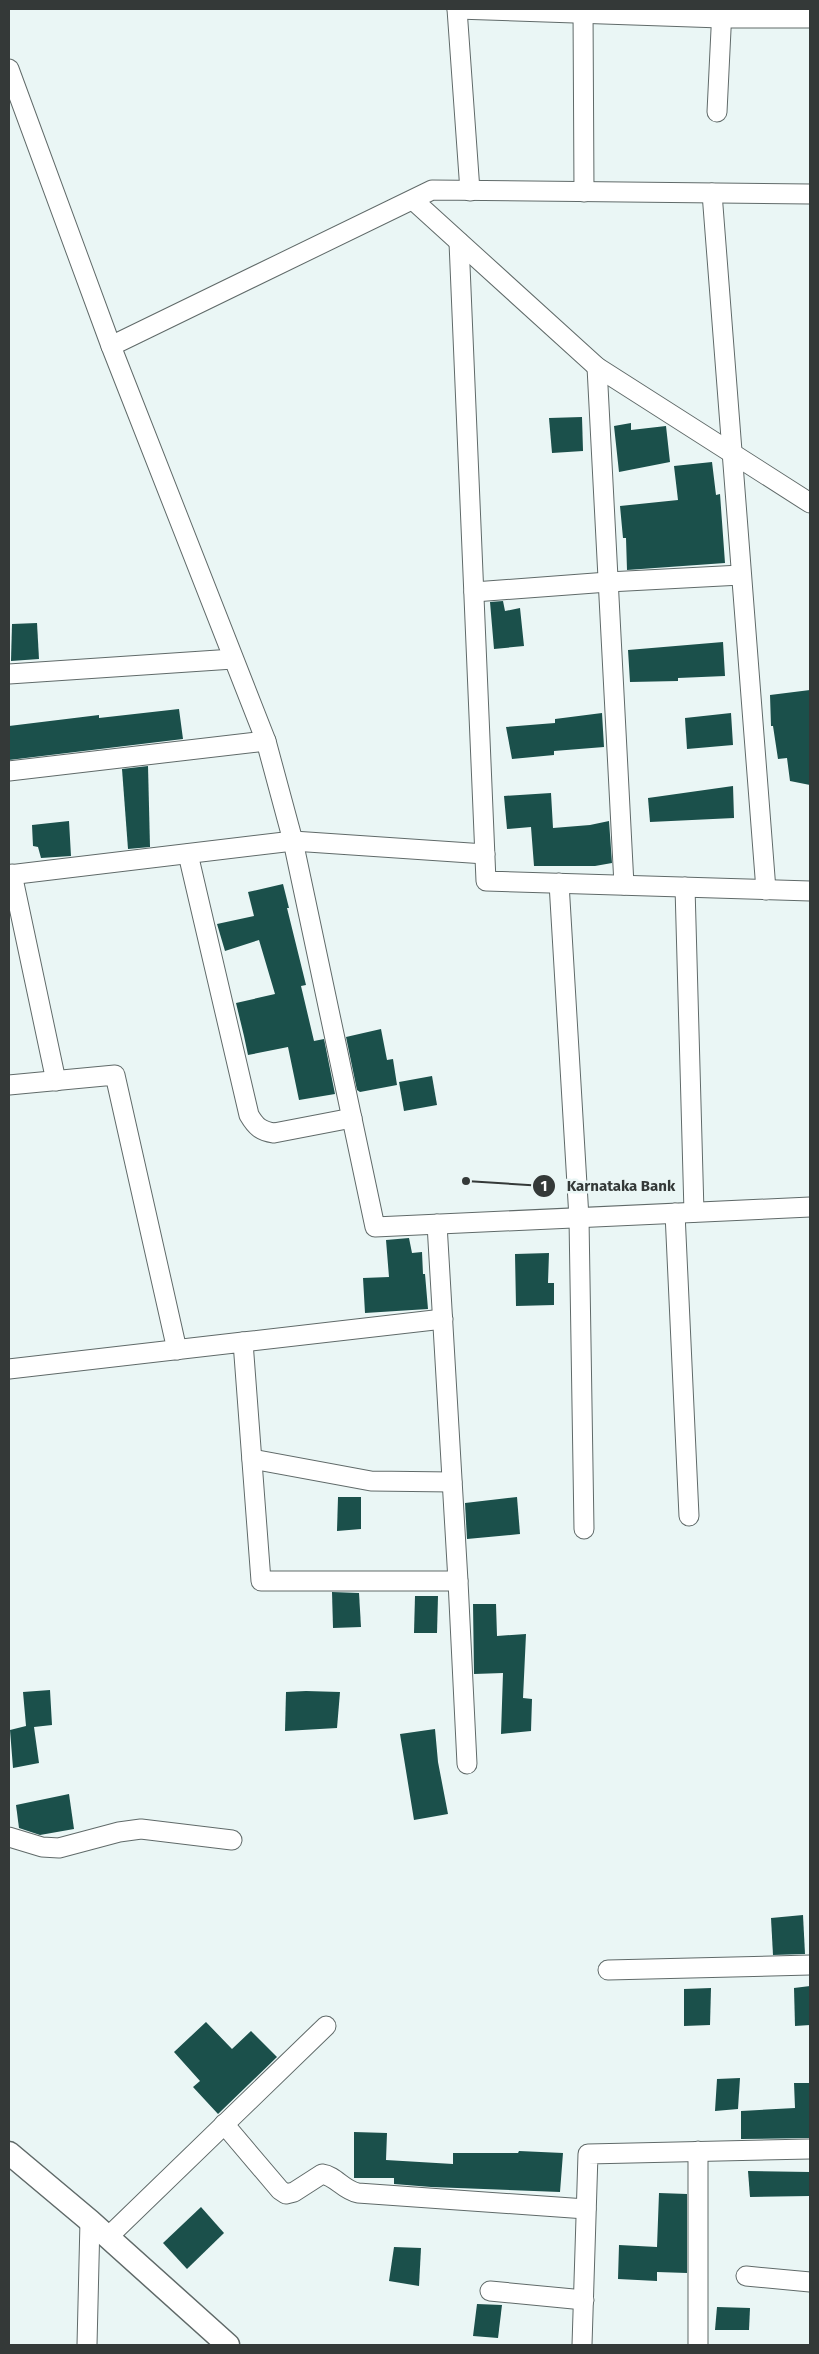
<svg xmlns="http://www.w3.org/2000/svg" width="819" height="2354" font-family="'Fira Sans',sans-serif">
  <rect width="100%" height="100%" fill="#eaf6f5"/>
  <g fill="#1b504b">
    <polygon points="582,417 583,451 552,453 549,418"/>
    <polygon points="631,423 631,430 666,426 670,462 619,472 614,426"/>
    <polygon points="712,462 716,495 720,494 725,563 627,570 626,538 623,538 620,506 678,500 674,466"/>
    <polygon points="503,601 505,611 520,608 524,646 494,649 490,602"/>
    <polygon points="37,623 39,659 11,661 12,624"/>
    <polygon points="723,642 725,676 678,678 678,681 630,682 628,650"/>
    <polygon points="810,690 810,785 790,781 787,758 778,759 773,726 771,726 770,695"/>
    <polygon points="179,709 183,739 9,760 9,726 99,715 99,718"/>
    <polygon points="602,713 604,747 554,751 554,755 512,759 506,727 555,723 555,719"/>
    <polygon points="731,713 733,745 687,749 685,718"/>
    <polygon points="148,766 150,847 128,849 122,769"/>
    <polygon points="733,786 734,818 650,822 648,798"/>
    <polygon points="551,793 553,828 590,825 609,821 612,863 595,866 534,866 531,827 507,829 504,796"/>
    <polygon points="69,821 71,856 41,858 38,847 33,846 32,825"/>
    <polygon points="283,884 289,908 287,908 306,985 301,986 314,1041 324,1039 335,1094 299,1100 288,1047 248,1055 244,1036 236,1003 275,994 259,940 225,951 217,924 254,916 248,892"/>
    <polygon points="381,1029 387,1060 393,1059 397,1085 360,1092 357,1090 346,1037"/>
    <polygon points="432,1076 437,1105 404,1111 399,1082"/>
    <polygon points="409,1238 412,1253 422,1252 423,1274 425,1274 428,1309 365,1313 363,1278 389,1277 386,1240"/>
    <polygon points="549,1253 548,1283 554,1283 554,1305 516,1306 515,1254"/>
    <polygon points="338,1497 361,1497 361,1529 337,1531"/>
    <polygon points="517,1497 520,1534 467,1539 465,1503"/>
    <polygon points="332,1592 359,1593 361,1627 333,1628"/>
    <polygon points="415,1596 438,1596 437,1633 414,1633"/>
    <polygon points="473,1604 496,1604 497,1636 526,1634 523,1698 532,1699 531,1731 501,1734 503,1673 474,1674"/>
    <polygon points="50,1690 52,1725 34,1727 39,1763 13,1768 10,1730 26,1726 23,1692"/>
    <polygon points="306,1691 340,1692 337,1728 285,1731 286,1692"/>
    <polygon points="435,1729 438,1762 448,1814 414,1820 400,1734"/>
    <polygon points="69,1794 74,1829 40,1835 19,1828 16,1805"/>
    <polygon points="803,1915 805,1954 773,1955 771,1918"/>
    <polygon points="810,1986 810,2025 795,2026 794,1988"/>
    <polygon points="711,1988 710,2025 684,2026 684,1989"/>
    <polygon points="206,2022 232,2049 251,2031 277,2057 218,2114 193,2087 200,2081 174,2052"/>
    <polygon points="740,2078 738,2109 715,2111 717,2079"/>
    <polygon points="794,2083 810,2083 810,2138 741,2139 741,2111 795,2108"/>
    <polygon points="354,2132 387,2133 386,2160 453,2164 453,2153 518,2153 519,2151 563,2153 560,2192 431,2187 394,2184 394,2178 354,2178"/>
    <polygon points="748,2171 810,2172 810,2196 750,2197"/>
    <polygon points="659,2193 687,2194 687,2273 657,2272 657,2281 618,2279 619,2245 657,2247"/>
    <polygon points="201,2207 224,2233 187,2269 163,2243"/>
    <polygon points="394,2247 421,2248 419,2286 389,2281"/>
    <polygon points="477,2304 502,2305 498,2338 473,2336"/>
    <polygon points="717,2307 750,2308 749,2330 715,2330"/>
  </g>
  <g fill="none" stroke-linecap="round" stroke-linejoin="round">
    <defs>
      <g id="minor">
        <polyline points="457,9 721,18 810,18"/>
        <polyline points="457,9 470,191"/>
        <polyline points="583,9 584,192"/>
        <polyline points="9,69 111,346 266,741 293,841 375,1227 810,1207"/>
        <polyline points="717,112 722,9"/>
        <polyline points="712,193 766,890"/>
        <polyline points="413,200 597,367 810,503"/>
        <polyline points="459,242 486,881 810,891"/>
        <polyline points="111,346 432,190 810,194"/>
        <polyline points="597,367 624,885"/>
        <polyline points="474,592 608,582 741,575"/>
        <polyline points="9,674 233,659"/>
        <polyline points="9,771 266,741"/>
        <path d="M188 854 249 1115C256 1127 261 1131 274 1133L352 1118"/>
        <polyline points="12,874 56,1081"/>
        <polyline points="9,875 293,841 485,854"/>
        <polyline points="559,883 579,1218 584,1529"/>
        <polyline points="685,887 694,1212"/>
        <polyline points="9,1085 115,1075 177,1350"/>
        <polyline points="675,1213 689,1516"/>
        <polyline points="243,1342 443,1319"/>
        <polyline points="9,1369 243,1342 261,1581 458,1581 437,1224"/>
        <polyline points="252,1459 371,1481 452,1482"/>
        <polyline points="458,1581 467,1764"/>
        <polyline points="9,1837 42,1847 59,1848 119,1832 141,1829 232,1840"/>
        <polyline points="608,1970 810,1965"/>
        <path d="M224 2124 280 2190 286 2194 294 2192 322 2174C336 2176 343 2190 358 2193L586 2209"/>
        <polyline points="698,2151 698,2345"/>
        <polyline points="108,2237 326,2026"/>
        <polyline points="746,2276 810,2282"/>
        <polyline points="490,2291 584,2300"/>
        <polyline points="87,2345 90,2221"/>
        <polyline points="582,2345 588,2154 810,2149"/>
      </g>
      <polyline id="tertiary" points="9,2153 90,2221 228,2345"/>
    </defs>
    <use href="#minor" stroke="#606a69" stroke-width="21"/>
    <use href="#tertiary" stroke="#606a69" stroke-width="25"/>
    <use href="#minor" stroke="#fff" stroke-width="19"/>
    <use href="#tertiary" stroke="#fff" stroke-width="22"/>
  </g>
  <path fill="none" stroke="#343938" stroke-width="2" d="M466 1181L544 1186"/>
  <g fill="#343938" stroke="#eaf6f5" stroke-width="2">
    <circle cx="466" cy="1181" r="5"/>
    <circle cx="544" cy="1186" r="12"/>
  </g>
  <g font-size="15" text-anchor="middle" font-weight="bold" fill="#fff">
    <text x="544" y="1191">1</text>
  </g>
  <g font-size="15" text-anchor="middle" font-weight="bold" fill="#343938" stroke="#eaf6f5" stroke-width="5" stroke-linejoin="round" paint-order="stroke">
    <text x="621" y="1191">Karnataka Bank</text>
  </g>
  <rect width="819" height="2354" fill="none" stroke="#343938" stroke-width="20"/>
</svg>
